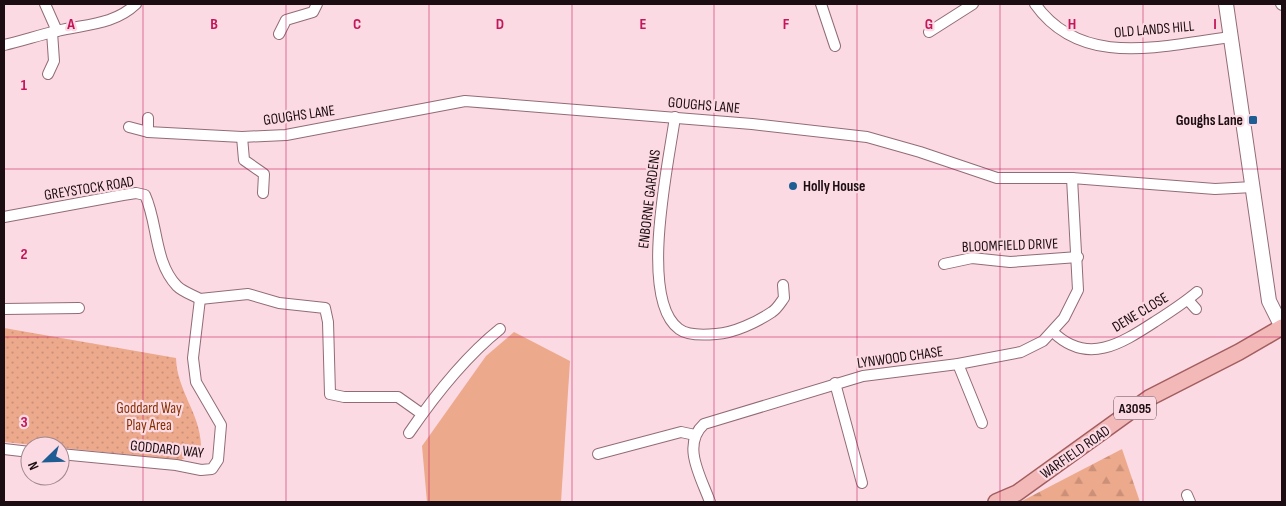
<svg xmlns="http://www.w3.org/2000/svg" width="1286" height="506" font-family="'Sofia Sans Condensed',sans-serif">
  <defs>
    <pattern id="forest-firs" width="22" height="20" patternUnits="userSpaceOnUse" patternTransform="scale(1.25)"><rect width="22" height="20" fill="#eda98c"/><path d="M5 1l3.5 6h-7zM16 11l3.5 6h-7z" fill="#cb9078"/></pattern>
    <pattern id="park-dots" width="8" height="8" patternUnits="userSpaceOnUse" patternTransform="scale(1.25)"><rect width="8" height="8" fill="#eda98c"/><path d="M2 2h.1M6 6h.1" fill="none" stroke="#cb9078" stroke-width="1.8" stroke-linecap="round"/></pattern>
  </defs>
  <rect width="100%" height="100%" fill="#fcdae3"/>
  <polygon fill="#eda98c" points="514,332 570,361 561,502 427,502 422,446 486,356"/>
  <polygon fill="url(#forest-firs)" points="1122,449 1140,502 1020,502"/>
  <path fill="url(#park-dots)" d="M4 328 176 358C177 391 200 413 201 445L193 454 181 460 4 442Z"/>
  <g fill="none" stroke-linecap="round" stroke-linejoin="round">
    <defs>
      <g id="street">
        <polyline points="45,4 57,31"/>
        <polyline points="821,4 835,46"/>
        <path d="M1035 4C1082 70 1163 45 1231 37"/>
        <polyline points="1281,4 1282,5"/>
        <polyline points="929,32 973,4"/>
        <polyline points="279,34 286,20 313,12 317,4"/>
        <path d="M4 45C22 41 39 35 57 31 86 24 114 25 136 4"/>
        <polyline points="48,74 54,61 52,32"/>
        <path d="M675 117C669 161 638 299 679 329 688 336 705 335 716 334 734 333 757 322 772 312 777 309 781 302 784 298L783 285"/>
        <polyline points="148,118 148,132"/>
        <polyline points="129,127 148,132 242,137 286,135 465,101 752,124 867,137 920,152 997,178 1072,178 1215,189 1253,187"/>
        <polyline points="242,137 244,160 264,174 263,193"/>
        <path d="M4 217 123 195 136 193 145 195C158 223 154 262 177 286 183 292 193 295 200 299"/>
        <polyline points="944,264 972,258 1010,262 1078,257"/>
        <polyline points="200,299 248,294 279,303 325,308 328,322 330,394 344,397 398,397 422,414"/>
        <polyline points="1188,300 1196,309"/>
        <polyline points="4,309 79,308"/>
        <path d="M1053 332C1088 366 1122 343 1156 321 1170 312 1184 303 1197 292"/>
        <polyline points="958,364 982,423"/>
        <polyline points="835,383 862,483"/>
        <path d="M409 433C435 395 465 357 500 329"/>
        <polyline points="4,449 30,452"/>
        <polyline points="60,454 176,465 201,470 212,469 218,460 221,425 196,382 193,358 200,299"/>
        <polyline points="598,454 681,432 695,435"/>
        <polyline points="1187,495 1190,502"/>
        <path d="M710 502C701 477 681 445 704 424L863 376 958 364 1021 352 1043 341 1064 318 1078 290 1072 178"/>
      </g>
      <polyline id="secondary" points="1226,4 1269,301 1282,327"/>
      <polyline id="primary" points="996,502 1017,493 1149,398 1239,352 1282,327"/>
    </defs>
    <use href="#street" stroke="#916c77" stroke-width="12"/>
    <use href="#secondary" stroke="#916c77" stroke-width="16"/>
    <use href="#primary" stroke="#a25e5f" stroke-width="18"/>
    <use href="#street" stroke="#fff" stroke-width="10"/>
    <use href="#secondary" stroke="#fff" stroke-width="14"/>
    <use href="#primary" stroke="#f2b9b8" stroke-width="15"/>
  </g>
  <path fill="none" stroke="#c2185b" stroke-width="1" stroke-opacity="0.55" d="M143 4V502M286 4V502M429 4V502M572 4V502M714 4V502M857 4V502M1000 4V502M1143 4V502M4 169H1282M4 337H1282"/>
  <g fill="#1e5d93" stroke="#fcdae3" stroke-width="2">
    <rect x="1248" y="115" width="10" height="10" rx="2.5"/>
    <circle cx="793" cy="186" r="5"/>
  </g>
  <g text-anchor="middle" stroke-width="4.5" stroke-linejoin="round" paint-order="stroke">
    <rect fill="#fcdae3" stroke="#5e4a51" stroke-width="1" x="1114" y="396.5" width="42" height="23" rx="4"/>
    <g font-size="14" font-weight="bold" fill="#1b0d12">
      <text x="1135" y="413">A3095</text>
    </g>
    <g font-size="15" fill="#1b0d12" stroke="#fcdae3">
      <text transform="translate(1154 29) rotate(-5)" y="5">OLD LANDS HILL</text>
      <text transform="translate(704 105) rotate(5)" y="5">GOUGHS LANE</text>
      <text transform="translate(299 115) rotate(-8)" y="5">GOUGHS LANE</text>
      <text transform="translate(89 188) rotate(-9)" y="5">GREYSTOCK ROAD</text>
      <text transform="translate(649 199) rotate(-83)" y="5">ENBORNE GARDENS</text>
      <text transform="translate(1010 245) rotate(-2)" y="5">BLOOMFIELD DRIVE</text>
      <text transform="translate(1140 312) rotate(-31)" y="5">DENE CLOSE</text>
      <text transform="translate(900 357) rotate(-8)" y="5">LYNWOOD CHASE</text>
      <text transform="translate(167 449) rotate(6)" y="5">GODDARD WAY</text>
      <text transform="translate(1075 452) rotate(-35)" y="5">WARFIELD ROAD</text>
    </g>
    <g font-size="15" font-weight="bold" fill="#1b0d12" stroke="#fcdae3" text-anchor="end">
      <text x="1243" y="125">Goughs Lane</text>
      <text x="803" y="191" text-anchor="start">Holly House</text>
    </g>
    <g font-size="15" fill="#863100" stroke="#fcdae3">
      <text x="149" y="413">Goddard Way<tspan x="149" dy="17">Play Area</tspan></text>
    </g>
  </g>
  <g font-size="16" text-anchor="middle" font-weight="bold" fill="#c2185b" stroke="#fcdae3" stroke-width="4.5" stroke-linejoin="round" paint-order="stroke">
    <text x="71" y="29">A</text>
    <text x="214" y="29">B</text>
    <text x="357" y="29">C</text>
    <text x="500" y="29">D</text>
    <text x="643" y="29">E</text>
    <text x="786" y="29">F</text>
    <text x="929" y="29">G</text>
    <text x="1072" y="29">H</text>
    <text x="1215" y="29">I</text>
    <text x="24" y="90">1</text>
    <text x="24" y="259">2</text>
    <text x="24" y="427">3</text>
  </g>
  <rect width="1286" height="506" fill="none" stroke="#1b0d12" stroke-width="10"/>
  <g transform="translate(45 461) rotate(247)"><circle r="24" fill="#fcdae3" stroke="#a2888f"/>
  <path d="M0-4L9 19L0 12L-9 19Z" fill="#1e5d93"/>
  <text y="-8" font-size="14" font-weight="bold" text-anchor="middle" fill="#1b0d12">N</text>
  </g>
</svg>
